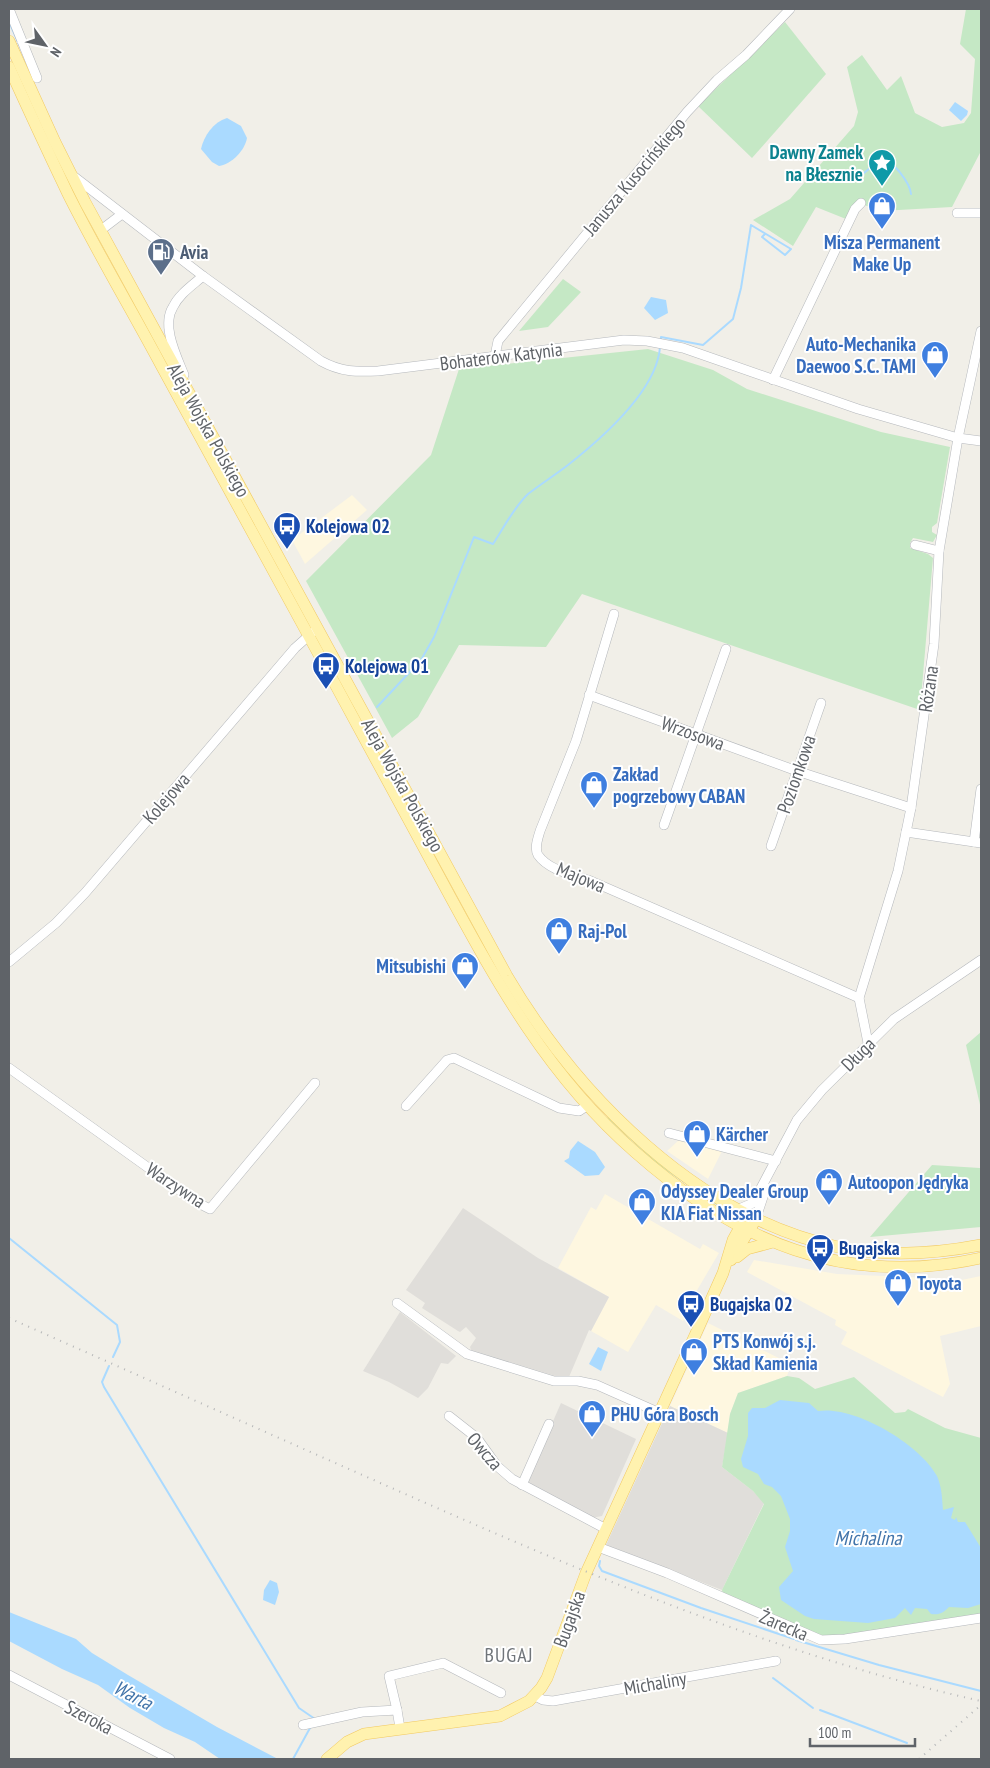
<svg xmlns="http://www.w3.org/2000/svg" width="990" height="1768" font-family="'PT Sans Narrow',sans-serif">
  <rect width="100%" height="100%" fill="#f1efe8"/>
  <g fill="#fef7e0">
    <polygon points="352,495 367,510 305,564 292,540"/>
    <polygon points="680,1139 723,1149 708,1179 667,1151"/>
    <polygon points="605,1194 700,1249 703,1244 719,1253 686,1309 689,1311 683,1321 656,1305 628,1352 591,1331 609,1297 558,1268 591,1207 596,1210"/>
    <polygon points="754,1260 837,1274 929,1278 942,1284 981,1276 981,1326 940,1336 950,1384 943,1397 841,1344 847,1332 835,1325 836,1320 747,1272"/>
    <polygon points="708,1323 791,1364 787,1376 738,1393 730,1414 728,1433 670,1406"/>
  </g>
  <g fill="#e0deda">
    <polygon points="463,1208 538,1258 609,1297 591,1331 589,1330 569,1377 562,1378 471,1350 470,1347 476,1338 466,1327 460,1332 458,1331 422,1308 425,1303 406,1290"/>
    <polygon points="400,1312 456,1356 448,1364 441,1363 428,1388 418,1398 389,1382 363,1371"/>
    <polygon points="561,1403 636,1439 602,1516 591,1518 529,1485 527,1481"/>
    <polygon points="670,1406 728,1433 722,1467 753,1491 764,1503 722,1590 606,1545"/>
  </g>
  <g fill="#c5e8c5">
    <polygon points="966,9 981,9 981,151 952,207 881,211 856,202 846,219 816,207 793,246 753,220 790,199 854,126 858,112 847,67 862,55 887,90 901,76 915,113 942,127 964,123 971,113 975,59 960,44"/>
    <polygon points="785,22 826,74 752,158 698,106"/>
    <polygon points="563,279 581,292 548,327 519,331"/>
    <polygon points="648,349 713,370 747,389 881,432 950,447 937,523 932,527 932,532 937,535 933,542 913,538 910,543 910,548 928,554 933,558 920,710 582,594 546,647 459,645 418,717 392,738 306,581 431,455 459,369"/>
    <polygon points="981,1032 981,1109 966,1045"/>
    <polygon points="609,1116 729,1208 727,1212 658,1165 607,1118"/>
    <polygon points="932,1165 980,1168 981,1166 981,1227 870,1237"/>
    <polygon points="787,1376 799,1378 815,1389 854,1377 895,1413 905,1412 908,1409 945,1428 981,1438 981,1615 824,1638 724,1598 722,1590 764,1504 753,1491 722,1467 730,1414 738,1393"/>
  </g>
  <g fill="#aadaff">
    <polygon points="955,102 968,111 967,115 961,121 949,110"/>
    <path d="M227 118 241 126 247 138C245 150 232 164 219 166L212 162 201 149C204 136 213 122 227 118Z"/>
    <polygon points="651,297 666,300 668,313 655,320 644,308"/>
    <polygon points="578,1141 595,1152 605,1167 599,1175 585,1176 564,1161 569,1158 570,1151"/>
    <polygon points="598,1347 608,1352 601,1371 589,1364"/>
    <path d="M780 1400 809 1403 818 1411C854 1405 920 1444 937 1476 942 1487 942 1499 943 1510L954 1507 951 1518 955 1520 956 1517 958 1522H965L981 1548V1604L968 1608 949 1607C943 1613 940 1615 931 1614L927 1609 915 1608 911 1615 905 1608 895 1618 868 1623 814 1619 805 1616 781 1600 779 1587 793 1571 785 1547 790 1531V1519L781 1496 772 1487 764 1484 758 1474 743 1467 741 1459 748 1436V1413L752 1408H765Z"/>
    <polygon points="270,1580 277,1583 279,1592 275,1605 263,1600 264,1590"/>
    <polygon points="9,1612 76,1639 92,1653 128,1675 217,1727 278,1759 220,1759 195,1742 164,1728 130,1708 98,1685 62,1669 9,1641"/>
  </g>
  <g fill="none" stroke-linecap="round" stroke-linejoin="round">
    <g stroke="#aadaff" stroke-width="2">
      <polyline points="9,22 19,44"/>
      <path d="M858 178C865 173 873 164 881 161 893 158 910 184 911 194"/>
      <polyline points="661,340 661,337 703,345 733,319 741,288 751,225 791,249 785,255 762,237 765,234"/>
      <path d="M377 707 421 660 434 637 474 537 493 544C503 529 514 507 528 494 541 484 555 475 568 465 601 439 657 390 660 347"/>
      <polyline points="9,1238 117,1325 120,1342 113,1357"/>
      <polyline points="109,1366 102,1382 104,1387 299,1708 315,1719"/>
      <polyline points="600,1561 599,1566 602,1571 701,1608 794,1639"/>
      <polyline points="796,1640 879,1665 981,1691"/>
      <polyline points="773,1678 813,1708"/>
      <polyline points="820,1710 907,1743"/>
      <polyline points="293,1759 310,1728"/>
    </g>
    <defs>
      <g id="minor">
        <polyline points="9,9 37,78"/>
        <path d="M72 175 203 276 321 361C341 372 356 372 378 371L624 340 647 341 683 348 858 409 958 438 981 441"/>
        <polyline points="957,213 981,213"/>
        <polyline points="101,230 122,214"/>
        <polyline points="495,356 498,341 687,112 717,80 746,55 790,9"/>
        <path d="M184 375C177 357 161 326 173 307 179 294 193 285 203 276"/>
        <polyline points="773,380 855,209 861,203"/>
        <polyline points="915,545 939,551"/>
        <path d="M614 614 576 741 540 831C538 838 534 848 538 855 549 871 575 875 591 881L859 998"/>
        <polyline points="589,695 797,771 911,808"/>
        <polyline points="664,825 726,649"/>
        <polyline points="906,832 981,843"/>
        <polyline points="974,842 981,789"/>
        <polyline points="771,846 821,703"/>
        <polyline points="9,962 56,923 85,893 295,648 313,632"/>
        <polyline points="868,1043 859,998 898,871 911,808 934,644 939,551 958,438 981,331"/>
        <polyline points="9,1068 196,1202 210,1209 315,1083"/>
        <polyline points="406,1106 447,1060 454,1058 559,1108 579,1111 588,1105"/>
        <polyline points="669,1133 776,1161"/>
        <polyline points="739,1209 753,1203 797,1120 822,1090 894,1019 981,960"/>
        <polyline points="756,1218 766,1188"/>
        <polyline points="397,1303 467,1354 554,1381 578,1381 597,1385 660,1413"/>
        <polyline points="449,1416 477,1438 497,1466 512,1479 606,1529"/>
        <polyline points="522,1485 549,1424"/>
        <polyline points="598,1547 667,1573 821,1640 845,1639 981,1618"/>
        <polyline points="9,1675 170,1759"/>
        <polyline points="535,1696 543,1700 553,1701 776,1661"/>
        <polyline points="397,1710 389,1676 443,1663 501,1693"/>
        <polyline points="303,1725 362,1712 397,1710 400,1728"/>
      </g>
      <g id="major">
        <path d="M9 41 55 142 85 202 507 976C578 1096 697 1217 838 1247 886 1257 934 1254 981 1245"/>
        <path d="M9 67C28 109 48 152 68 194 97 252 131 309 162 367 220 473 277 579 335 684 372 752 408 819 445 887 498 985 549 1077 635 1152 737 1242 845 1288 981 1258"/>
        <polyline points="737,1257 747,1249 773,1242"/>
        <polyline points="731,1260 753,1224"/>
        <polyline points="327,1759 347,1742 364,1734 500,1716 529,1701 541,1688 547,1678 586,1573 697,1331 723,1273 733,1240 744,1220"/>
      </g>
    </defs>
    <use href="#minor" stroke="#b5b8bc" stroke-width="10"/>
    <use href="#major" stroke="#f2c960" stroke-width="12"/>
    <use href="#minor" stroke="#fff" stroke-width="9"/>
    <use href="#major" stroke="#fff2af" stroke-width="11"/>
    <g stroke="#b6b7b8" stroke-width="2" stroke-dasharray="1 6" stroke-linecap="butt">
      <path d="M9 1318C140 1376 272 1435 403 1493 591 1576 780 1656 981 1701"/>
      <polyline points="919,1759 981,1705"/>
    </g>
  </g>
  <defs>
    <symbol id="sight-pin" viewBox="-11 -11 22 30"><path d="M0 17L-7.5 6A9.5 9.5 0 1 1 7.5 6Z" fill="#0f9aa8" stroke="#fff"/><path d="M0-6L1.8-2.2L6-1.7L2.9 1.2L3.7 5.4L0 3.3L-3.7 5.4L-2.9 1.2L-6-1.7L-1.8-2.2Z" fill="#fff"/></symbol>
    <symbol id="shop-pin" viewBox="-11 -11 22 30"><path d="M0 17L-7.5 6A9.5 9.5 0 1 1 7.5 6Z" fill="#3f7fe0" stroke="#fff"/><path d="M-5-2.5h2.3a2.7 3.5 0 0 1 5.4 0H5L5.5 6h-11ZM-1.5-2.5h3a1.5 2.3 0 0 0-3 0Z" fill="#fff"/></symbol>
    <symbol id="fuel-pin" viewBox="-11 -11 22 30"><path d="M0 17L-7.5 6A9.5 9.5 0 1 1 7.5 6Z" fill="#5c6f8a" stroke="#fff"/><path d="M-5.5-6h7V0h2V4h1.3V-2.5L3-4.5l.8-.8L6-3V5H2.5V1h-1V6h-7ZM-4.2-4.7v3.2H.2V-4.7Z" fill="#fff"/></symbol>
    <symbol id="bus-pin" viewBox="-11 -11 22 30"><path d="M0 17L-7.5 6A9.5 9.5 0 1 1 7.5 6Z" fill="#1a4fb4" stroke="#fff"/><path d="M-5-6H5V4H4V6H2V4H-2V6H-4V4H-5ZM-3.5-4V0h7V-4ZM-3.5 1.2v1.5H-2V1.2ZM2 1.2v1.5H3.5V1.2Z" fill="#fff"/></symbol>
  </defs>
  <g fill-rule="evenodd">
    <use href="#sight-pin" x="866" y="147" width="32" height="43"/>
    <use href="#shop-pin" x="866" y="190" width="32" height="43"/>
    <use href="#fuel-pin" x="145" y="236" width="32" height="43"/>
    <use href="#shop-pin" x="919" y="339" width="32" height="43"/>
    <use href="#bus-pin" x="271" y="510" width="32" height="43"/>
    <use href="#bus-pin" x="310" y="650" width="32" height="43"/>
    <use href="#shop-pin" x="578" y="769" width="32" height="43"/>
    <use href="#shop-pin" x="543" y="915" width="32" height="43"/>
    <use href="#shop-pin" x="449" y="950" width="32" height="43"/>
    <use href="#shop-pin" x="681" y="1118" width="32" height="43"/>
    <use href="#shop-pin" x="813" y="1166" width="32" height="43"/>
    <use href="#shop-pin" x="626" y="1186" width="32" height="43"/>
    <use href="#bus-pin" x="804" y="1232" width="32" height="43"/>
    <use href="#shop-pin" x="882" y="1267" width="32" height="43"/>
    <use href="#bus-pin" x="675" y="1288" width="32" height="43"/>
    <use href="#shop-pin" x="678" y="1336" width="32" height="43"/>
    <use href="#shop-pin" x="576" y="1398" width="32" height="43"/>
  </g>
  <g text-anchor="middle" stroke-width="4" stroke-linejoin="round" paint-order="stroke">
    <g font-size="19" font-weight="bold" fill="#0d838f" stroke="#fff" text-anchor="end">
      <text x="863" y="159">Dawny Zamek<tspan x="863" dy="22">na Błesznie</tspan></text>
    </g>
    <g font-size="19" fill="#5f6368" stroke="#fff">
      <text transform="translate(634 176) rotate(-50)" y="7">Janusza Kusocińskiego</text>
      <text transform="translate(501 356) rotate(-7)" y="7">Bohaterów Katynia</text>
      <text transform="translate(209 430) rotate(61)" y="7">Aleja Wojska Polskiego</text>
      <text transform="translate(928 689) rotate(-82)" y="7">Różana</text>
      <text transform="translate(693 733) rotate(20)" y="7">Wrzosowa</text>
      <text transform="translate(796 774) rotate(-71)" y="7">Poziomkowa</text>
      <text transform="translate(403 785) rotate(61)" y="7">Aleja Wojska Polskiego</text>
      <text transform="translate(166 798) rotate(-49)" y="7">Kolejowa</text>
      <text transform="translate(581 877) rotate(22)" y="7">Majowa</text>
      <text transform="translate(858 1054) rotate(-45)" y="7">Długa</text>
      <text transform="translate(176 1185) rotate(33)" y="7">Warzywna</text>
      <text transform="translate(485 1451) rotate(49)" y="7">Owcza</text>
      <text transform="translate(569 1619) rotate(-70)" y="7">Bugajska</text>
      <text transform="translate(784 1625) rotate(23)" y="7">Żarecka</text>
      <text transform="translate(655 1683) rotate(-10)" y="7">Michaliny</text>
      <text transform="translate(89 1717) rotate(28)" y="7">Szeroka</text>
    </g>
    <g font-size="19" font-weight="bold" fill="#366cbe" stroke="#fff" text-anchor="start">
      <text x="882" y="249" text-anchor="middle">Misza Permanent<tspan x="882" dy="22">Make Up</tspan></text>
      <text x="916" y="351" text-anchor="end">Auto-Mechanika<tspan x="916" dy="22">Daewoo S.C. TAMI</tspan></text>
      <text x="613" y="781">Zakład<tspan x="613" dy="22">pogrzebowy CABAN</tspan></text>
      <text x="578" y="938">Raj-Pol</text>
      <text x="446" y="973" text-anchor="end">Mitsubishi</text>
      <text x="716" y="1141">Kärcher</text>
      <text x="848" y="1189">Autoopon Jędryka</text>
      <text x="661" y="1198">Odyssey Dealer Group<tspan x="661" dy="22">KIA Fiat Nissan</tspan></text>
      <text x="917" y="1290">Toyota</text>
      <text x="713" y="1348">PTS Konwój s.j.<tspan x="713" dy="22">Skład Kamienia</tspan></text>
      <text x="611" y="1421">PHU Góra Bosch</text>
    </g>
    <g font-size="19" font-weight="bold" fill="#4e5e75" stroke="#fff" text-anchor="start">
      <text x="180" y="259">Avia</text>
    </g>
    <g font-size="19" font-weight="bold" fill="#164399" stroke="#fff" text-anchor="start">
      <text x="306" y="533">Kolejowa 02</text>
      <text x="345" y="673">Kolejowa 01</text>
      <text x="839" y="1255">Bugajska</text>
      <text x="710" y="1311">Bugajska 02</text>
    </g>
    <g font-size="20" font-style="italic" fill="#4174aa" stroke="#fff">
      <text x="868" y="1545">Michalina</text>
      <text transform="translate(133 1695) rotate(27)" y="7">Warta</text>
    </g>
    <g font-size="20" letter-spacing="1" fill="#70757a" stroke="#fff">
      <text x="509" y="1662">BUGAJ</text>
    </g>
  </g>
  <rect width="990" height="1768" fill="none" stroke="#5f6368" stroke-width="20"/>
  <g transform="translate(45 45) rotate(123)" stroke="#ffffff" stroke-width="4" paint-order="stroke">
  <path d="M0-4L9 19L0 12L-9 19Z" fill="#5f6368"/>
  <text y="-8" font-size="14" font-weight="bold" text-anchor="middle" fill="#5f6368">N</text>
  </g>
  <path d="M810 1738v8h105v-8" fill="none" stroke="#5f6368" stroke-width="2.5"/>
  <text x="818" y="1738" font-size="15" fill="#5f6368" stroke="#ffffff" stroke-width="4" paint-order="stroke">100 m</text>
</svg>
